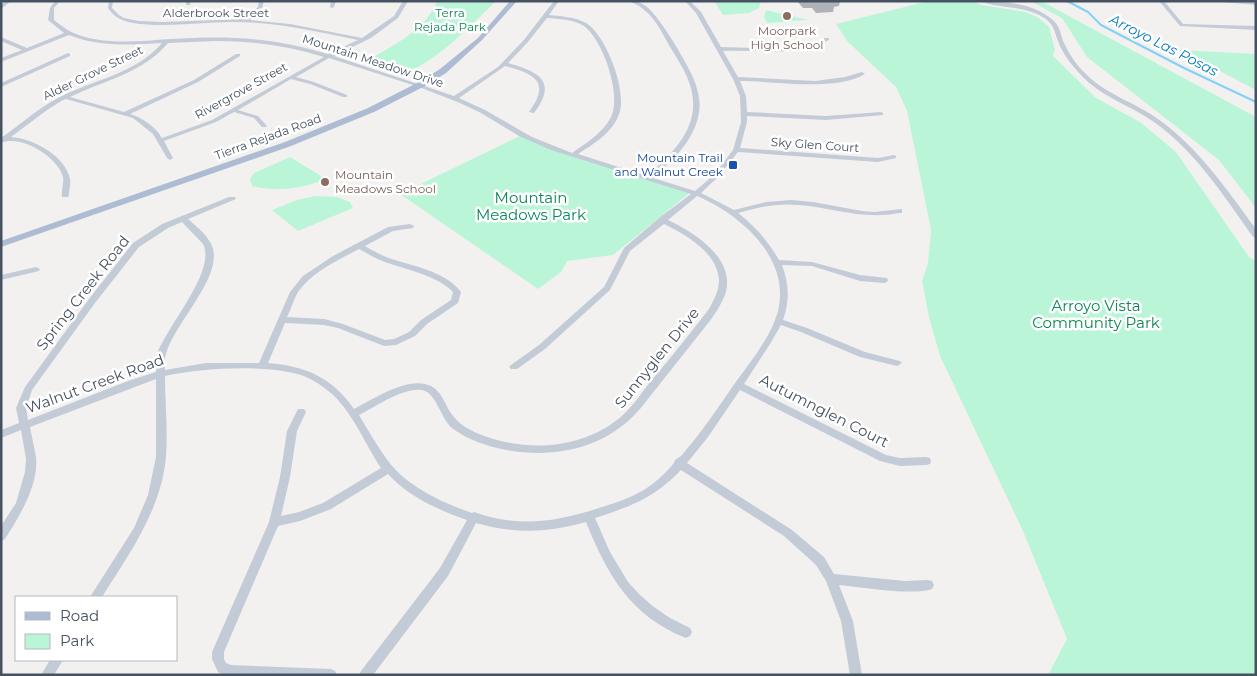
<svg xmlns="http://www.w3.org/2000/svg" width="1257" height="676" font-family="Montserrat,sans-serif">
  <rect width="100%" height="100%" fill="#f3f1f0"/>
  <g fill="#bbf5d8">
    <path d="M437 1H496C467 29 440 58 403 75L363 63C391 46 425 32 437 1Z"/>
    <polygon points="714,1 761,1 759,8 749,13 723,15"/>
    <polygon points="929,1 971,1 982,5 1026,12 1039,18 1049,27 1055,50 1053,56 1096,98 1140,122 1176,152 1249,257 1256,261 1256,675 1048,675 1067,639 1023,531 940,356 929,317 922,281 928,263 931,230 907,111 896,87 847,41 836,24"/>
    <polygon points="1030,1 1041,1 1256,117 1256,208 1219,160 1087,57 1062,18"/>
    <polygon points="766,10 808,20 767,23 764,17"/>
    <polygon points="1179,50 1256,54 1256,90"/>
    <polygon points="522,135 574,154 692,191 613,255 567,261 561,272 538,289 400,194"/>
    <path d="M290 157 326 179C301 189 278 192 252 186L250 179 254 173Z"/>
    <polygon points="315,196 337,197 350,202 353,208 298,231 272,210 297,200"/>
  </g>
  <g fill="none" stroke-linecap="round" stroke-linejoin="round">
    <polyline stroke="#83d1f7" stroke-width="2" points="1067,1 1088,12 1101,25 1184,68 1256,102"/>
    <g fill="#c3cbd7" fill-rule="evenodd">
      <polygon points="6,1 11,1 1,9 1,5"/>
      <path d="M55 1H60L54 8V20C62 26 69 32 79 35 108 45 141 41 170 39 192 38 213 37 235 38 267 39 297 45 328 54L358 40C316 31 275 22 233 22 200 22 166 28 133 23 122 21 114 17 108 8L109 1H113L112 8 119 15 124 18 139 21 163 22 245 19 258 7 259 1H264L262 8 250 20 290 24 362 38 394 16 403 1H408L398 18 371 38 334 56 454 96 498 67 523 41 554 1H559L549 15C561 16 575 17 586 23 606 35 626 89 620 111 615 131 594 144 578 154L647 176C678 149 706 120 687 77 683 67 677 59 672 50 663 36 657 19 643 9 639 5 634 4 630 1 637 1 642 3 647 7 660 17 689 66 695 82 698 92 701 102 699 112 695 140 673 160 653 178L695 191 714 175 733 150 741 122 740 96 733 79 696 13 685 1H690L701 12 721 47 788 49 801 47 813 44 825 38H829V40C793 58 761 49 723 51L738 77 815 81 845 77 862 72 865 74C835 92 775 81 740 81L746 96 747 112 826 116 881 112 883 113V115L826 120 747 116V122L740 148 878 158 894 155 896 156V158L878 162 738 152 718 177 701 193 734 210 766 202 791 200 813 202 862 211 874 212 902 209V213H899C863 220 834 208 799 205 778 203 758 207 738 213 755 226 768 241 779 260L812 262 860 275 887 278 888 280 887 282 884 283 860 281 812 266 782 265C789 284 790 300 783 320L807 328 865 352 900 361 902 363 897 366 860 357 801 332 781 325 770 344 744 384 886 455 900 458 926 457 930 458 931 461 930 464 926 465 900 466 880 461 740 390 708 437 687 463 792 530 824 557 834 574 905 581 928 580 932 581 934 585 932 589C913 596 861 587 839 585L853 621 862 675H850L841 621 826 581 816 565 784 536 681 470C654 498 632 506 595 518L610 552 628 582 640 595 654 607 670 618 690 628 692 632 690 636 686 638C630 616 607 574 586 522 547 533 515 534 476 523L448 576 373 675H359L361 671 440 568 467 520C438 510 409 497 388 474L331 509 300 521 278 526 224 652V659L226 663 231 665 331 669 335 671 337 675H224L218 672 212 659V652L269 522 280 477 287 431 298 409H304L306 412 297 431 290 477 281 516 299 512 323 503 381 468C365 444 354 415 333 395 324 387 313 379 301 375 266 364 200 368 165 376 165 403 168 430 166 456 162 509 129 554 102 597H90L134 528 148 495 156 457V379L30 427C32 437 34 447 36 457 39 485 19 517 5 539L1 541V526L16 503 25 472 26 459 21 430 1 438V430L19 423 16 408 25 387 89 299 133 243 162 224 229 197H235L236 199 188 219C197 227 210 237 213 249 221 281 171 326 165 358 164 362 165 366 165 370L206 363H259L290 292 303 276 333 256 388 227 410 224 414 226 413 228 393 231 365 246C372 250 379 254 386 257 411 266 444 270 461 292L458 303 427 324 415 336 396 345 384 346 338 328 324 325 285 323 268 363C305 366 332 377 354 409 373 399 404 379 425 384 443 388 444 406 454 417 460 425 470 430 479 434 524 452 578 450 617 420 629 411 638 398 647 386 668 361 689 335 709 309 714 300 719 290 719 280 717 252 686 235 664 224L630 251 610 290 545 349 517 369H511L509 367 511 365 539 345 604 287 624 248 659 218 691 194 551 150 519 136 481 113 460 103 419 87 329 58 296 77 314 82 347 95V97H343L310 84 291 79 238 110 258 116 267 126 266 127H262L254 118 234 112 216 122 164 141 173 158 170 160 167 158 153 134 133 118 66 99 63 100 47 110 11 137C32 138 66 156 70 179 71 184 69 190 69 195L68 197H62C61 190 64 184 63 177 58 157 21 134 1 143V138C20 125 37 109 58 98 92 80 136 74 162 43 132 45 98 47 69 35L1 62V58L22 50 1 41V37L27 48 64 33 48 20 50 8ZM547 18C559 19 573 19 584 26 603 40 622 95 611 117 603 133 586 143 572 153L532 137 485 110 459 98 505 66C535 74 551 82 529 112L534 113C558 81 539 72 508 63L527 43ZM216 41C253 41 288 46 324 57L212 120 162 138C156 127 141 117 130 114L198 82 240 56V54H236L194 80 124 112 70 97C105 80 143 73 168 43ZM697 196C740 214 791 258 778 311 771 337 751 361 735 383 718 408 701 433 681 456L675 460 674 463C665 474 654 484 642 491 629 498 616 503 602 507 557 522 519 528 474 512L472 513C441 502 408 487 388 461 377 446 368 430 359 415 375 407 403 387 422 390 437 393 440 418 452 428 465 438 481 444 497 448 548 460 604 451 640 409L709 322C715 314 721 305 725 295 737 259 695 233 668 220ZM182 222 203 244C217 272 165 327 156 357 155 362 156 367 156 372L128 381 28 420 26 408 32 390 95 303 139 247 168 228ZM359 249C366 253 373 257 380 260 404 270 434 273 453 292L451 300 421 320 409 332 394 339 385 340 343 324 324 319 287 317C291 309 294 299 298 292 312 272 338 260 359 249Z"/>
      <polygon points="186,1 191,1 190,5 186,5"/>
      <polygon points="331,1 336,1 334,7 332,8 330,7"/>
      <path d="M980 1C1002 1 1030 3 1049 17 1062 26 1059 33 1065 45 1071 57 1078 67 1088 76 1108 95 1136 103 1158 119 1199 148 1227 190 1256 229V237H1253C1224 196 1196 152 1154 122 1130 105 1101 97 1081 75 1073 67 1066 58 1061 48 1053 32 1057 24 1039 15 1020 5 998 9 980 1Z"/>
      <polygon points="1159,1 1164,1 1183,24 1256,26 1256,30 1180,26"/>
      <polygon points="1221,1 1256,2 1256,5 1223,2"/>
      <polygon points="68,53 70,54 70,56 1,87 1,83"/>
      <polygon points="36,267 40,269 39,271 1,280 1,275"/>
      <polygon points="50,660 63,660 54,675 41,675"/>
    </g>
    <polygon fill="#adbcd2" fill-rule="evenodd" points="510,1 517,1 482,40 446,73 427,85 374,112 291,146 1,247 1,241 285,142 368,108 421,81 440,69 478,38"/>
  </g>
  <polygon fill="#afb2b9" points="797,1 840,1 839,6 834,7 833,12 816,13 812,8 803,8"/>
  <g fill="#8d6e63" stroke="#fff" stroke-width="2">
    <circle cx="787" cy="16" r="5"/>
    <circle cx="325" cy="182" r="5"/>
  </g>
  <rect fill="#1a4fb4" stroke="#fff" stroke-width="2" x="728" y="160" width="10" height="10" rx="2.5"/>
  <g text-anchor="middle" stroke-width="5" stroke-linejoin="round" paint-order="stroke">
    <g font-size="12" fill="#465161" stroke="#fff">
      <text x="216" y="17">Alderbrook Street</text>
      <text transform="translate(373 61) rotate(18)" y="4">Mountain Meadow Drive</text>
      <text transform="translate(93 73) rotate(-26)" y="4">Alder Grove Street</text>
      <text transform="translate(241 91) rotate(-29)" y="4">Rivergrove Street</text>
      <text transform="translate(268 137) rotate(-20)" y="4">Tierra Rejada Road</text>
      <text transform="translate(815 145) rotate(4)" y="4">Sky Glen Court</text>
    </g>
    <g font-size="12" fill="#0c8757" stroke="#fff">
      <text x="450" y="17">Terra<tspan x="450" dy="14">Rejada Park</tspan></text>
    </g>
    <g font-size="12" fill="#785e54" stroke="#fff">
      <text x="787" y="35">Moorpark<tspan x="787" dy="14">High School</tspan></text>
      <text x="335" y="179" text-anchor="start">Mountain<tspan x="335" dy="14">Meadows School</tspan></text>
    </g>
    <g font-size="12" fill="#164399" stroke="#fff" text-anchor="end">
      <text x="723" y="162">Mountain Trail<tspan x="723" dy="14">and Walnut Creek</tspan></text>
    </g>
    <g font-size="14" font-style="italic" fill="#007dba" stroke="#fff">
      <text transform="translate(1164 45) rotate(27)" y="5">Arroyo Las Posas</text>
    </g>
    <g font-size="15" fill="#0c8757" stroke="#fff">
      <text x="531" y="203">Mountain<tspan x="531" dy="17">Meadows Park</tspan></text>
      <text x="1096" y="311">Arroyo Vista<tspan x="1096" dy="17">Community Park</tspan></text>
    </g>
    <g font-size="15" fill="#465161" stroke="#fff">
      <text transform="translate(83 293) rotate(-52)" y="5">Spring Creek Road</text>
      <text transform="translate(657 358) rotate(-51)" y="5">Sunnyglen Drive</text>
      <text transform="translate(95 384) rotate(-20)" y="5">Walnut Creek Road</text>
      <text transform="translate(824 411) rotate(27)" y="5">Autumnglen Court</text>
    </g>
  </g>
  <rect width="1257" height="676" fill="none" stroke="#465161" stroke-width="5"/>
  <rect x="15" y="596" width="162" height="65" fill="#ffffff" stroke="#b5b9c0"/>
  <rect x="25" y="612" width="25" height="8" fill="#adbcd2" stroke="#b5b9c0"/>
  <text x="60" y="621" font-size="15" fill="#465161">Road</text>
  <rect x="25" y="634" width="25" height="15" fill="#bbf5d8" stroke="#b5b9c0"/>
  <text x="60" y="646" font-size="15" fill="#465161">Park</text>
</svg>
